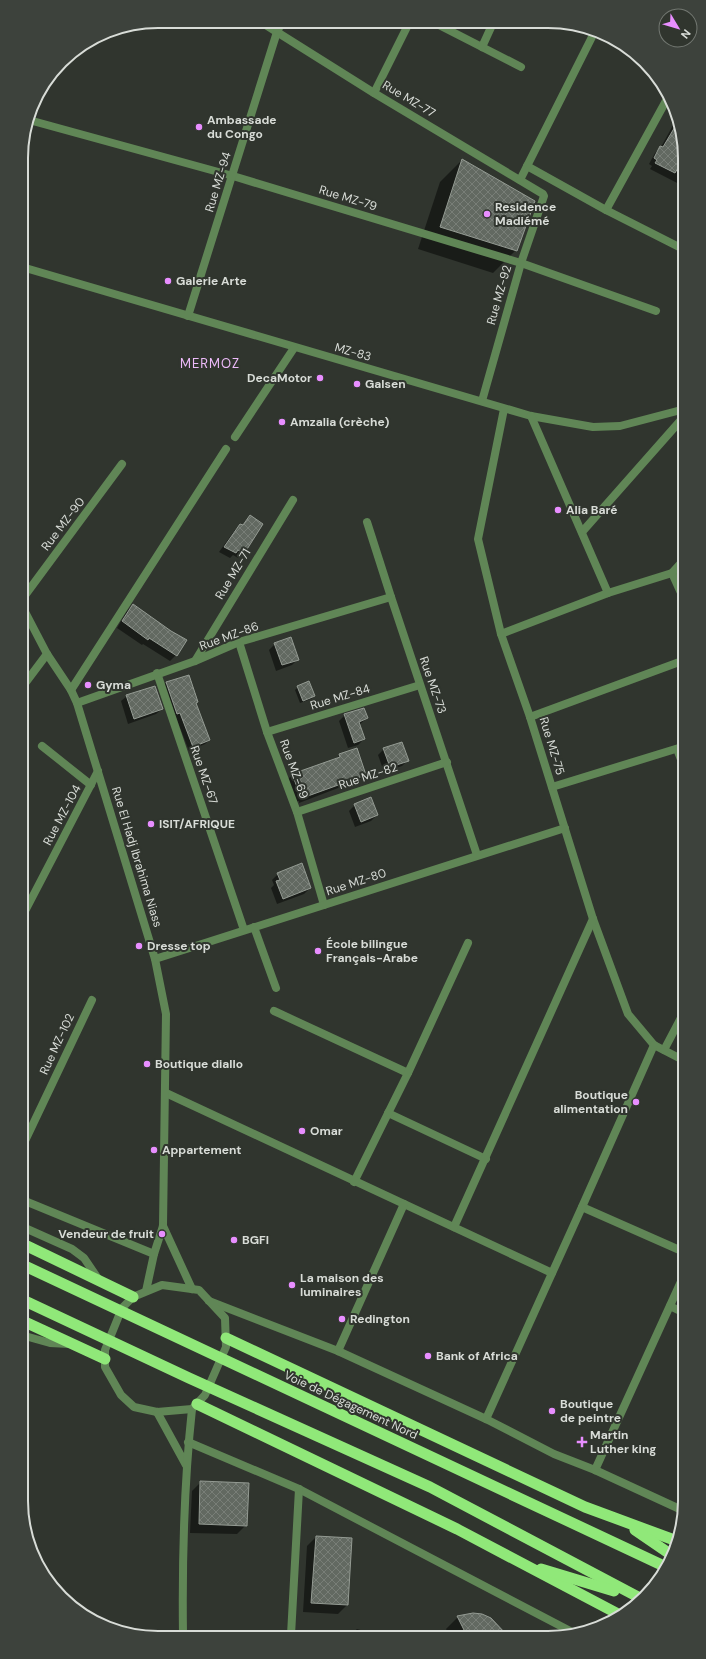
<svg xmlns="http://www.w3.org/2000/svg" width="706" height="1659" font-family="'DM Sans',sans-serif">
  <defs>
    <pattern id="building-cross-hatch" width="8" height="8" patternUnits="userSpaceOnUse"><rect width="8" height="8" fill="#626961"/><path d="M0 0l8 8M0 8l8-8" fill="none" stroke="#787e77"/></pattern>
  </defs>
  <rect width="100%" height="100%" fill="#30352e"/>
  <g fill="#0007">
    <polygon points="677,118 680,123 681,185 650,169 652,166 649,164 655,153 661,147"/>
    <polygon points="462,160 516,250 493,273 418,249 440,182"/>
    <polygon points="250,516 243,553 238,558 233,555 230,558 219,552 235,530 240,525 242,526"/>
    <polygon points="133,605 176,655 170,661 143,644 142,645 117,628 127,611"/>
    <polygon points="275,644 298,659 292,665 276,671 269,650"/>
    <polygon points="166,683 195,703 209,740 205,744 189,751 176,717 162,687"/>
    <polygon points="298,687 314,696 311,699 300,703 295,690"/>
    <polygon points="127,696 162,709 156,714 128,724 121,701"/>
    <polygon points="345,715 367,718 359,725 364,739 358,745 348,748 339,721"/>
    <polygon points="384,749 408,760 402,766 384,772 378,755"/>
    <polygon points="340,755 365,775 359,780 299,803 299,801 295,802 287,780 293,774 335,760"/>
    <polygon points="355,805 377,815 371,821 355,827 349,811"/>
    <polygon points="278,874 310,888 304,894 277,904 271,888 274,885 272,880"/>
    <polygon points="201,1482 246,1525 237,1534 190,1533 192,1491"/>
    <polygon points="316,1537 347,1605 338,1614 303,1612 307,1546"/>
    <polygon points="458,1617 505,1634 449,1634 446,1629"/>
    <polygon points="357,1629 374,1634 351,1634"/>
  </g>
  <g fill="url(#building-cross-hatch)" stroke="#949b93">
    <polygon points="679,120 680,123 681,163 675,173 655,163 657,160 654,158 660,146 663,147"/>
    <polygon points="462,159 535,201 517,251 440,227"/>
    <polygon points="250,515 263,524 244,554 238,550 236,553 224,547 240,524 243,525"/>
    <polygon points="133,604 171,631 187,640 177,656 149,638 148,640 122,621"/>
    <polygon points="291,637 299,660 282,665 274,643"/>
    <polygon points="189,675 198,702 196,703 210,740 193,747 180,713 177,714 166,682"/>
    <polygon points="309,681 315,696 303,701 297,686"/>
    <polygon points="155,686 163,709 134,719 126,695"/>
    <polygon points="364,708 368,718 359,722 365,739 354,743 344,714"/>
    <polygon points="402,742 409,761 390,767 383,748"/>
    <polygon points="357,748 366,775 305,797 305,796 301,797 292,774 340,757 339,754"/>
    <polygon points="371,797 378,815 361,822 354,804"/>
    <polygon points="302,863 311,888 283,899 276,881 280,880 277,873"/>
    <polygon points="200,1481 249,1483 247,1526 199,1524"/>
    <polygon points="316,1536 352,1538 348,1605 311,1603"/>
    <polygon points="473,1613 482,1614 491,1618 506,1634 466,1634 457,1616"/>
  </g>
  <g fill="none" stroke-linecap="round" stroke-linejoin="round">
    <g stroke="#608656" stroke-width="8">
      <polyline points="42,746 91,785"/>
      <polyline points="254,927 276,988"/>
      <polyline points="25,1228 72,1249 84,1258 99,1280"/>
      <polyline points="25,1336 50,1343 69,1344"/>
    </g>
    <g stroke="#608656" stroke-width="8">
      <polyline points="261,22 374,93 543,194 544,196 521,263 482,401"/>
      <polyline points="435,23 521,67"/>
      <polyline points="482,47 493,23"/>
      <polyline points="374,93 409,23"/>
      <polyline points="29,120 233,176 521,263 656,311"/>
      <polyline points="527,166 606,210 681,248"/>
      <polyline points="520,180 595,31"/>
      <polyline points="606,210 667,99"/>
      <polyline points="22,267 531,416 593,427 620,426 681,410"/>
      <polyline points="188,316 277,32 282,22"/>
      <polyline points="504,409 478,539 501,634 530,717 593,919 628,1014 654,1045 683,1060"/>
      <polyline points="531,416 608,593"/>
      <polyline points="235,437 294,348"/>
      <polyline points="367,522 391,597 477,855"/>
      <polyline points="582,532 681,420"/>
      <polyline points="672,573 682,595"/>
      <polyline points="23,598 122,464"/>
      <polyline points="501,634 608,593 672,573 682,562"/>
      <polyline points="239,642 267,732 297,812 324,905"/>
      <polyline points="195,661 293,500"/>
      <polyline points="157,673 244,930"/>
      <polyline points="23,686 47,654"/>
      <polyline points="71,690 226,449"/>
      <polyline points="77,703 195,661 239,642 391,597"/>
      <polyline points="530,717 682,661"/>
      <polyline points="267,732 420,685"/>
      <polyline points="677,749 682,762"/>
      <polyline points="552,787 682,747"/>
      <polyline points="297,812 447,762"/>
      <polyline points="24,913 98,771"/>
      <polyline points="155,959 565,828"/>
      <polyline points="274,1011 408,1073"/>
      <polyline points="664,1050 683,1014"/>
      <polyline points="166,1093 552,1273"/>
      <polyline points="388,1113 486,1159"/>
      <polyline points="24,1143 92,1000"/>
      <polyline points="354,1182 408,1073 468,943"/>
      <polyline points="25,1201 154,1254"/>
      <polyline points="582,1207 684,1252"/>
      <polyline points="454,1227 593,919"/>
      <polyline points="209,1301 338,1351 486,1419 554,1454 595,1470 684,1511"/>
      <polyline points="670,1306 684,1313"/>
      <polyline points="338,1351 404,1204"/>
      <polyline points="486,1419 582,1207 654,1045"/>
      <polyline points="188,1442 299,1489 574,1633"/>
      <polyline points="595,1470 684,1275"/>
      <polyline points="291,1635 299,1489"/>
    </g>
    <g stroke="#608656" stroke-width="8">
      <polyline points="23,608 47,654 71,690 77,703 155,959 166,1014 163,1226 154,1254 146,1291"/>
      <polyline points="163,1226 192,1289"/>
      <polygon points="162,1285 199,1290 225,1318 226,1347 205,1395 192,1409 157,1412 134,1407 121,1395 105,1367 105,1350 122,1308 133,1297"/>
      <polyline points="157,1412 186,1465"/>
      <path d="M183 1635C182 1559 184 1484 192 1409"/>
    </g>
    <g stroke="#90e879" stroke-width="11">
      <polyline points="25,1245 133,1297"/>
      <polyline points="25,1266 666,1567"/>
      <polyline points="25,1301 189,1378 430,1487 642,1599"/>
      <polyline points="25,1322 105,1359"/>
      <polyline points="226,1338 585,1507 677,1541"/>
      <polyline points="197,1404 457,1529 622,1616"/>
      <polyline points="635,1530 673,1556"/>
      <polyline points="541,1569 614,1591"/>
    </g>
  </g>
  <g fill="#e88eff" stroke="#30352e" stroke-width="1.5">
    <circle cx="199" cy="127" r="4"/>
    <circle cx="487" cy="214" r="4"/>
    <circle cx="168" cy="281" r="4"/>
    <circle cx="320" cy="378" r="4"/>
    <circle cx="357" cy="384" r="4"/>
    <circle cx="282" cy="422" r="4"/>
    <circle cx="558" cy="510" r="4"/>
    <circle cx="88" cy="685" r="4"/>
    <circle cx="151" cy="824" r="4"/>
    <circle cx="139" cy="946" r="4"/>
    <circle cx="318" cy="951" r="4"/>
    <circle cx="147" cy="1064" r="4"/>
    <circle cx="636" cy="1102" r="4"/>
    <circle cx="302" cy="1131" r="4"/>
    <circle cx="154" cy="1150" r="4"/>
    <circle cx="162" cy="1234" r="4"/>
    <circle cx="234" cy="1240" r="4"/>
    <circle cx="292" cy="1285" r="4"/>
    <circle cx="342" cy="1319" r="4"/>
    <circle cx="428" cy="1356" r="4"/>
    <circle cx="552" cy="1411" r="4"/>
    <path d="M580 1436h4v4h4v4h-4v4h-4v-4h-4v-4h4z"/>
  </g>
  <g text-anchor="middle" stroke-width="4" stroke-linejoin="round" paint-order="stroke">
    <g font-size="12" fill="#d8dcd7" stroke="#30352e">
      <text transform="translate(409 99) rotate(31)" y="4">Rue MZ-77</text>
      <text transform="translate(218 182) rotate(-73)" y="4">Rue MZ-94</text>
      <text transform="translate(348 198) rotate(17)" y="4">Rue MZ-79</text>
      <text transform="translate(499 295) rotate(-74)" y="4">Rue MZ-92</text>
      <text transform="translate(353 352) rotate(16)" y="4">MZ-83</text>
      <text transform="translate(63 524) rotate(-53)" y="4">Rue MZ-90</text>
      <text transform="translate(233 574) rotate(-59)" y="4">Rue MZ-71</text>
      <text transform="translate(229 636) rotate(-20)" y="4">Rue MZ-86</text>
      <text transform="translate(433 685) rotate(71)" y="4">Rue MZ-73</text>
      <text transform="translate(340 697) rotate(-17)" y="4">Rue MZ-84</text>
      <text transform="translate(552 746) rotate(73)" y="4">Rue MZ-75</text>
      <text transform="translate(294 769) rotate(70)" y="4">Rue MZ-69</text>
      <text transform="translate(204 775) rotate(71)" y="4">Rue MZ-67</text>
      <text transform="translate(368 776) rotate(-18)" y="4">Rue MZ-82</text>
      <text transform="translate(62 815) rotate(-62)" y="4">Rue MZ-104</text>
      <text transform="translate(137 857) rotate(73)" y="4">Rue El Hadj Ibrahima Niass</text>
      <text transform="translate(356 882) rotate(-18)" y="4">Rue MZ-80</text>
      <text transform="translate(57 1044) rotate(-65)" y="4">Rue MZ-102</text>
      <text transform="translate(351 1405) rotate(25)" y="4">Voie de Dégagement Nord</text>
    </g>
    <g font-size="12" font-weight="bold" fill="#d8dcd7" stroke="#30352e" text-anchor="start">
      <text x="207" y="124">Ambassade<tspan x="207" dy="14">du Congo</tspan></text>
      <text x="495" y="211">Residence<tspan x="495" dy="14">Madiémé</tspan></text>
      <text x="176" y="285">Galerie Arte</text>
      <text x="312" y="382" text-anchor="end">DecaMotor</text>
      <text x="365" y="388">Galsen</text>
      <text x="290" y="426">Amzalia (crèche)</text>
      <text x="566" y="514">Alia Baré</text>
      <text x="96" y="689">Gyma</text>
      <text x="159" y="828">ISIT/AFRIQUE</text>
      <text x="326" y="948">École bilingue<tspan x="326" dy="14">Français-Arabe</tspan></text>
      <text x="147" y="950">Dresse top</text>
      <text x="155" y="1068">Boutique diallo</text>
      <text x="628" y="1099" text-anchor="end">Boutique<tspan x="628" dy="14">alimentation</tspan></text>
      <text x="310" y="1135">Omar</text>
      <text x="162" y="1154">Appartement</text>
      <text x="154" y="1238" text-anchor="end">Vendeur de fruit</text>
      <text x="242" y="1244">BGFI</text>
      <text x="300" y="1282">La maison des<tspan x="300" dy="14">luminaires</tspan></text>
      <text x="350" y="1323">Redington</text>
      <text x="436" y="1360">Bank of Africa</text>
      <text x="560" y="1408">Boutique<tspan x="560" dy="14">de peintre</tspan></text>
      <text x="590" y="1439">Martin<tspan x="590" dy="14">Luther king</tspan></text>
    </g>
    <g font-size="13" letter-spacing="1" fill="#ecbaf9" stroke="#30352e">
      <text x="210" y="368">MERMOZ</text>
    </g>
  </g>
  <path d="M0 0H706V1659H0ZM158 28H548A130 130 0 0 1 678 158V1501A130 130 0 0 1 548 1631H158A130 130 0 0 1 28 1501V158A130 130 0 0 1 158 28Z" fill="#3d423c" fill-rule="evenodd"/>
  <path fill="none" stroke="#d8dcd7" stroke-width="2" d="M158 28H548A130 130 0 0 1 678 158V1501A130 130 0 0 1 548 1631H158A130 130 0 0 1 28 1501V158A130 130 0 0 1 158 28Z"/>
  <g transform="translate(678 28) rotate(128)"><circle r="19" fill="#30352e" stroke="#737872"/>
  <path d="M0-3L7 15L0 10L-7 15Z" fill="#e88eff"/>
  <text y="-6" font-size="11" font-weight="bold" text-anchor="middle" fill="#d8dcd7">N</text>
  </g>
</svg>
